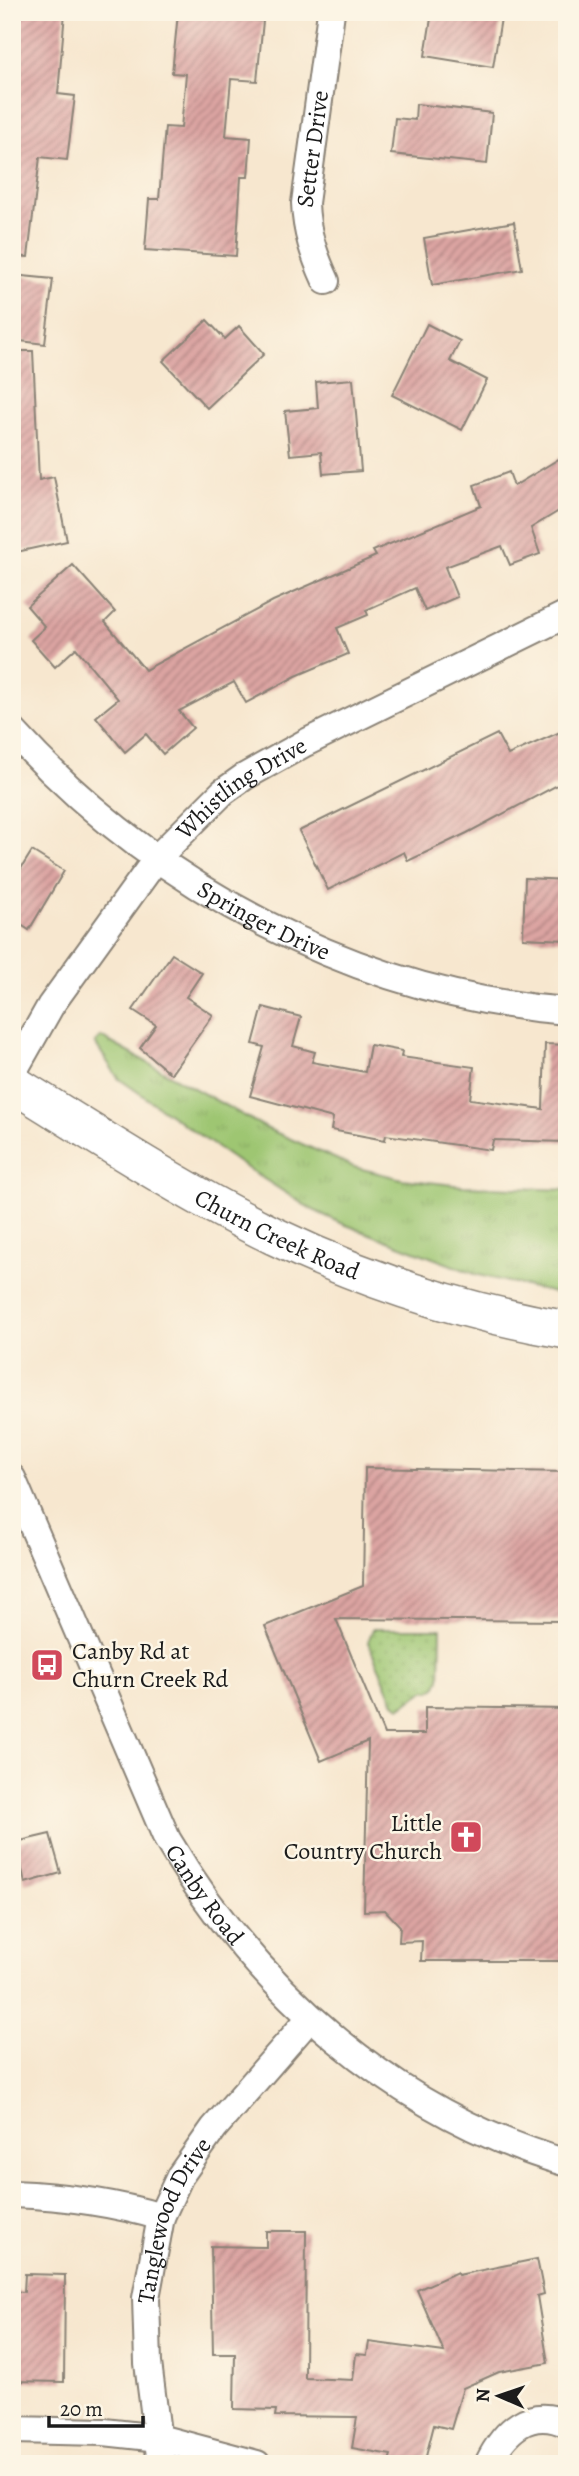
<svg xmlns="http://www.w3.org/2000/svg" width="579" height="2476" font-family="Alegreya,serif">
  <defs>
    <pattern id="grass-tufts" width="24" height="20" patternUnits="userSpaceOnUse" patternTransform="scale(1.75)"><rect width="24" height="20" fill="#9ec672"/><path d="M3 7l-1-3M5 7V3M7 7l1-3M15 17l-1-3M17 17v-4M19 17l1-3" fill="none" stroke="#88aa62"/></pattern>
    <pattern id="park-dots" width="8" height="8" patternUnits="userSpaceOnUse" patternTransform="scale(1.75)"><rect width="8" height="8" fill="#9ec672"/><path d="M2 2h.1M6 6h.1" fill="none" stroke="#88aa62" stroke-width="1.8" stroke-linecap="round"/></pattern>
    <pattern id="building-hatch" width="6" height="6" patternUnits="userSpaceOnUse" patternTransform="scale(1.75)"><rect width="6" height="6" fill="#dca4a2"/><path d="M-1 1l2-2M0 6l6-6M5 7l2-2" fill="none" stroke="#b28583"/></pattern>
  </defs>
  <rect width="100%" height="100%" fill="#fcf5e5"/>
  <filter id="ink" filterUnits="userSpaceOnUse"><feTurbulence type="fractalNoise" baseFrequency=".0143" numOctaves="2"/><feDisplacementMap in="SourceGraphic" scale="14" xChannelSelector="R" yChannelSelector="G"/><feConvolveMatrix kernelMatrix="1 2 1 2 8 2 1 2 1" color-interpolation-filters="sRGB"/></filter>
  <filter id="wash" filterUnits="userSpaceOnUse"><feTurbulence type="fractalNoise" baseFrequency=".00686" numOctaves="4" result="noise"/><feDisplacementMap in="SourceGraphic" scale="28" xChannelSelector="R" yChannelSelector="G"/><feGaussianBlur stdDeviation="1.57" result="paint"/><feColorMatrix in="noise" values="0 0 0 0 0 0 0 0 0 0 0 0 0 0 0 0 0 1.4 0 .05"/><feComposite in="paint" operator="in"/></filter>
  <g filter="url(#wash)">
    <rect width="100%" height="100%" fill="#f7e7cf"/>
    <polygon fill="url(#grass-tufts)" stroke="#5d7147" stroke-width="2" points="101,1037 268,1129 354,1167 402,1179 463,1186 567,1190 567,1296 475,1274 341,1223 311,1209 239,1163 118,1078 95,1043"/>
    <polygon fill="url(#park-dots)" stroke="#5d7147" stroke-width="2" points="373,1629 441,1629 440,1679 437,1686 430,1691 426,1690 401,1707 394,1703 368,1642"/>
    <g id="blocks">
      <g fill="url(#building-hatch)">
        <polygon points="17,12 65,12 58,94 75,96 67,160 40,157 28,257 12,256 12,25 15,25"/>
        <polygon points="432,12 502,12 493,67 425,56"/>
        <polygon points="178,13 263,21 257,81 231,79 226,136 251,138 248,177 241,177 236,256 145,250 149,199 159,199 165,127 181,128 186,74 172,73"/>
        <polygon points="416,104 492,113 487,164 391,154 395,118 415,120"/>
        <polygon points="514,222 522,269 432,285 424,238"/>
        <polygon points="12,275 53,279 45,344 12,340"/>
        <polygon points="207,320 225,339 239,326 264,354 207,408 163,361"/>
        <polygon points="427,324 460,341 450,361 487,380 462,430 392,395"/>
        <polygon points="12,351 33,351 39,480 54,477 67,541 12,553"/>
        <polygon points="353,379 361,471 323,474 321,452 290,455 285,411 318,408 316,382"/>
        <polygon points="567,454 567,506 531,528 540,554 510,565 502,546 445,567 457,597 425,611 415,588 366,610 368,615 337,628 348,654 296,676 246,703 234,682 179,711 193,728 163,754 146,734 125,752 96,717 118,699 76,648 55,667 31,640 45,627 27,606 73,565 115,612 105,622 145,670 273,601 376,556 373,551 481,506 474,485 509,472 514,486"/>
        <polygon points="567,729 567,780 467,833 408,861 404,852 328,890 299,831 497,734 508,755"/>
        <polygon points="32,851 64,871 29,930 12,919 12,865 20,870"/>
        <polygon points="525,878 567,880 567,940 523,938"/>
        <polygon points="172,954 202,973 186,997 213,1015 171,1074 140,1048 156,1025 133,1010"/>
        <polygon points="263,1007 301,1017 293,1046 315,1052 312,1062 365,1072 370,1045 402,1051 401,1057 474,1067 470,1099 543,1109 545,1044 567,1045 567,1142 493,1140 491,1150 386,1135 385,1140 331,1130 333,1118 250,1096 264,1047 253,1044"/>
        <polygon points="365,1468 567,1472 567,1621 336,1619 384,1734 425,1734 425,1707 567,1709 567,1961 421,1961 422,1941 399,1942 400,1926 385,1910 364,1911 368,1741 321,1761 265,1626 363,1586"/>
        <polygon points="50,1834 61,1873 25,1883 16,1842"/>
        <polygon points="266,2231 306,2231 305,2378 353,2380 356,2354 367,2355 369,2342 444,2352 417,2290 457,2272 458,2275 537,2259 544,2294 537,2296 548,2363 499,2372 463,2388 451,2429 434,2425 424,2464 388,2464 391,2455 352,2448 357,2417 275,2416 276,2410 234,2409 235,2354 213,2354 211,2246 266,2247"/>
        <polygon points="25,2274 65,2275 64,2382 12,2381 12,2291 24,2292"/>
      </g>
    </g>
  </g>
  <g filter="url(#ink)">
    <use href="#blocks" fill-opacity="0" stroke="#8a8276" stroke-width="2"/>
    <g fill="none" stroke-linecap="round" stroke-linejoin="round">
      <defs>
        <g id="street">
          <path id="s1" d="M326 281C314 255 306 232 305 203L331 12"/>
          <path id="s2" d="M12 730C153 886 357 995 567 1011"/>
          <path id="s3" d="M12 1074 51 1005 157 858 223 792 244 777 305 743 567 614"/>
          <path id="s4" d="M12 1478 167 1839C256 1990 396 2114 567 2163"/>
          <path d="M12 2194C64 2196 112 2202 161 2217"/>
          <polyline points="12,2430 104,2432 159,2438 257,2464"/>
          <path id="s5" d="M161 2464 148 2363 146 2298 161 2217 180 2176 214 2128 310 2018"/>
          <path d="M488 2464C504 2431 529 2406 567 2424"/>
        </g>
        <g id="secondary">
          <path id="s6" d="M12 1083C98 1136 184 1192 274 1236 365 1280 467 1313 567 1330"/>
        </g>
      </defs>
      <use href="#street" stroke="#8a8276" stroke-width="30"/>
      <use href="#secondary" stroke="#8a8276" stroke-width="40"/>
      <use href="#street" stroke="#fff" stroke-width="26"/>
      <use href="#secondary" stroke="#fff" stroke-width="37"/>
    </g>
  </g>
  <defs>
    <symbol id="bus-square" viewBox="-11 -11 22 22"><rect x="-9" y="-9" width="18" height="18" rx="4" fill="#d1495b" stroke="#fcf5e5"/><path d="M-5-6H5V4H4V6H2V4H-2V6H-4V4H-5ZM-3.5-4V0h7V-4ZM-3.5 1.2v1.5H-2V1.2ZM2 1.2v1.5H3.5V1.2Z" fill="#fff"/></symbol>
    <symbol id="church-square" viewBox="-11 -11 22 22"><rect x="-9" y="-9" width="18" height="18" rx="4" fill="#d1495b" stroke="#fcf5e5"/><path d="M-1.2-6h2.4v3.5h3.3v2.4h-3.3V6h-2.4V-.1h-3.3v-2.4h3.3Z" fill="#fff"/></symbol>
  </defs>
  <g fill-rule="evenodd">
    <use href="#bus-square" x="28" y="1646" width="38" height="38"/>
    <use href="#church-square" x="447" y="1818" width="38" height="38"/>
  </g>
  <g text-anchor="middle" stroke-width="5" stroke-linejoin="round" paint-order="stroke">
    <g font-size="24" fill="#1c1c1c" stroke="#fcf5e5">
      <text dy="8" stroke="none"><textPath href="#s1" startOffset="136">Setter Drive</textPath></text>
      <text dy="8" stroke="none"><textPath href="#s3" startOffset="371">Whistling Drive</textPath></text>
      <text dy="8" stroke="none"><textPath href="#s2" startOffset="318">Springer Drive</textPath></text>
      <text dy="8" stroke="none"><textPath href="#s6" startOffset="306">Churn Creek Road</textPath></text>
      <text dy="8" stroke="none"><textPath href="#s4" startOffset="460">Canby Road</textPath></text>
      <text dy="8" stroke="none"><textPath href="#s5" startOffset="250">Tanglewood Drive</textPath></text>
    </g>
    <g font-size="24" fill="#1c1c1c" stroke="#fcf5e5" text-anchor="start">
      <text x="72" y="1659">Canby Rd at<tspan x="72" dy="28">Churn Creek Rd</tspan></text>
      <text x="442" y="1831" text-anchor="end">Little<tspan x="442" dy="28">Country Church</tspan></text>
    </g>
  </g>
  <rect width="579" height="2476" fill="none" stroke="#fcf5e5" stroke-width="42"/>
  <g transform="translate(499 2396) rotate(272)" stroke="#fcf5e5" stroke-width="5" paint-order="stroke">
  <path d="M0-5L12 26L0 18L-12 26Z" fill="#1c1c1c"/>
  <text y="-10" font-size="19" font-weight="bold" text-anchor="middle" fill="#1c1c1c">N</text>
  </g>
  <path d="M49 2416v10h94v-10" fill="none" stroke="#1c1c1c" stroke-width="3.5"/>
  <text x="60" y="2416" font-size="21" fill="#1c1c1c" stroke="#fcf5e5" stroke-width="5" paint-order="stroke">20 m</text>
</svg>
